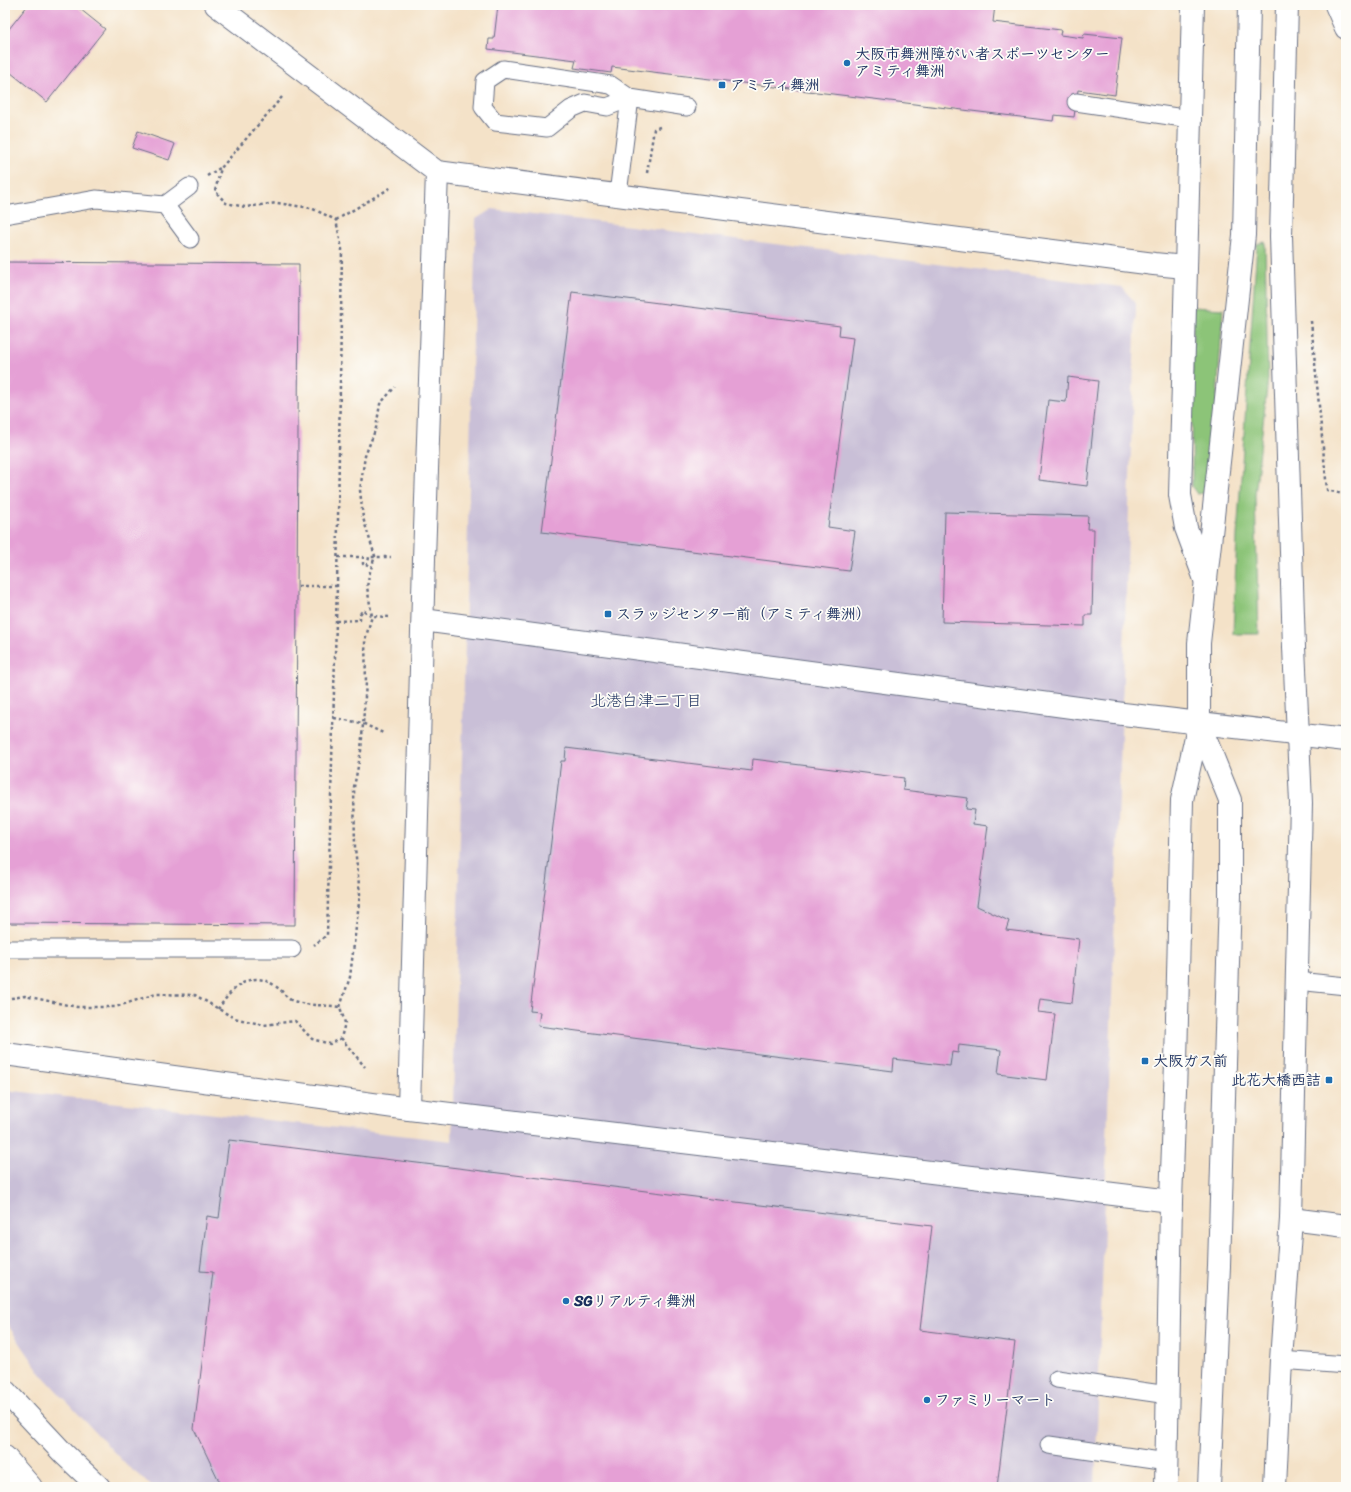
<svg xmlns="http://www.w3.org/2000/svg" width="1351" height="1492" font-family="Sriracha,'Klee One',sans-serif">
  <rect width="100%" height="100%" fill="#fdfcf7"/>
  <filter id="ink" filterUnits="userSpaceOnUse"><feTurbulence type="fractalNoise" baseFrequency=".025" numOctaves="2"/><feDisplacementMap in="SourceGraphic" scale="8" xChannelSelector="R" yChannelSelector="G"/><feConvolveMatrix kernelMatrix="1 2 1 2 8 2 1 2 1" color-interpolation-filters="sRGB"/></filter>
  <filter id="wash" filterUnits="userSpaceOnUse"><feTurbulence type="fractalNoise" baseFrequency=".012" numOctaves="4" result="noise"/><feDisplacementMap in="SourceGraphic" scale="16" xChannelSelector="R" yChannelSelector="G"/><feGaussianBlur stdDeviation="0.9" result="paint"/><feColorMatrix in="noise" values="0 0 0 0 0 0 0 0 0 0 0 0 0 0 0 0 0 1.4 0 .05"/><feComposite in="paint" operator="in"/></filter>
  <g filter="url(#wash)">
    <rect width="100%" height="100%" fill="#f4e2c8"/>
    <polygon fill="#c9bfd7" points="492,209 1122,287 1136,304 1095,1487 154,1487 127,1466 42,1375 5,1321 5,1090 452,1141 476,219"/>
    <g fill="#8cc478" stroke="#547a6b">
      <polygon points="1265,242 1268,379 1255,495 1259,634 1233,634 1237,536 1257,244"/>
      <polygon points="1193,307 1223,309 1211,486 1205,493 1197,494 1192,487"/>
    </g>
    <g id="blocks">
      <g fill="#e5a0d5">
        <polygon points="28,5 75,5 105,29 47,102 5,68 5,34"/>
        <polygon points="498,5 995,5 993,22 1061,30 1060,35 1083,38 1084,34 1122,38 1115,95 1078,90 1074,117 1054,115 1053,121 612,67 611,73 574,68 576,60 488,49 489,39 494,39"/>
        <polygon points="138,131 175,144 169,160 132,148"/>
        <polygon points="5,262 299,264 295,925 5,923"/>
        <polygon points="572,292 840,326 839,336 853,338 828,527 855,531 849,571 542,532"/>
        <polygon points="1068,377 1098,381 1087,486 1039,480 1048,400 1066,402"/>
        <polygon points="945,512 1088,516 1087,529 1094,529 1092,615 1085,615 1085,626 942,622"/>
        <polygon points="566,748 752,771 753,759 904,778 903,790 968,798 966,809 975,810 973,824 988,826 977,906 1009,921 1006,930 1079,939 1072,1003 1040,999 1038,1012 1055,1014 1047,1080 998,1074 1001,1050 959,1045 958,1053 952,1052 950,1066 894,1059 893,1071 538,1026 540,1012 530,1011 561,761 565,761"/>
        <polygon points="229,1140 932,1226 920,1330 1015,1342 997,1487 222,1487 194,1429 213,1272 200,1271 207,1216 219,1218"/>
      </g>
    </g>
  </g>
  <g filter="url(#ink)">
    <use href="#blocks" fill-opacity="0" stroke="#676e83" stroke-width="1"/>
    <g fill="none" stroke-linecap="round" stroke-linejoin="round">
      <defs>
        <g id="service">
          <polygon points="503,69 611,85 630,98 607,107 585,103 571,109 547,128 495,122 483,107 485,81"/>
          <polyline points="1076,102 1190,119"/>
          <polyline points="618,194 630,98 687,107"/>
          <polyline points="165,205 189,187"/>
          <polyline points="5,215 96,199 165,205 190,239"/>
          <polyline points="5,949 292,949"/>
          <polyline points="1297,981 1346,986"/>
          <polyline points="1281,1360 1346,1365"/>
          <polyline points="1057,1379 1168,1395"/>
          <polyline points="1049,1445 1167,1462"/>
          <polyline points="11,1487 12,1465"/>
        </g>
        <g id="minor">
          <polyline points="1193,5 1180,495 1186,528 1206,582"/>
          <polyline points="1336,5 1346,28"/>
          <polyline points="1291,1219 1346,1226"/>
        </g>
        <g id="tertiary">
          <polyline points="216,5 437,172 1154,264 1185,267"/>
          <polyline points="423,620 1123,714 1346,740"/>
          <polyline points="1199,723 1230,800 1230,896 1219,1266 1209,1487"/>
          <polyline points="5,1054 409,1109 1171,1201"/>
          <polyline points="409,1109 424,559 437,172"/>
          <polyline points="5,1391 64,1454 99,1487"/>
          <polyline points="5,1457 31,1487"/>
          <polyline points="1166,1487 1171,1201 1176,1062 1182,800 1199,723 1199,643 1244,235 1249,5"/>
          <polyline points="1275,1487 1281,1360 1291,1219 1301,803 1294,647 1281,236 1287,5"/>
        </g>
      </defs>
      <use href="#service" stroke="#676e83" stroke-width="19"/>
      <use href="#minor" stroke="#676e83" stroke-width="24"/>
      <use href="#tertiary" stroke="#676e83" stroke-width="24"/>
      <g stroke="#676e83" stroke-width="2.5" stroke-dasharray="3 3" stroke-linecap="butt">
        <polyline points="282,97 221,168 215,191 226,203 245,207 277,203 311,208 336,220 342,249 337,586 327,935 314,945"/>
        <polyline points="647,173 654,129 660,127"/>
        <polyline points="207,176 220,168"/>
        <polyline points="336,220 392,187"/>
        <polyline points="1311,321 1327,490 1346,495"/>
        <polyline points="338,557 363,557 363,564 366,566 368,563 369,557 391,557"/>
        <polyline points="298,586 337,586"/>
        <polyline points="336,621 360,620 360,614 363,610 372,616 389,617"/>
        <polyline points="1345,648 1346,648"/>
        <polyline points="334,718 362,723 385,734"/>
        <path d="M5 999 25 996 77 1007H115L156 994 195 995 234 1018 264 1025 295 1021 312 1039 330 1044 341 1038 345 1023 340 1007C321 1004 310 1007 291 1000 286 998 283 991 278 988 252 967 233 987 218 1009"/>
        <polyline points="340,1007 350,977 360,894 355,848 354,787 361,751 366,683 365,640 372,616 367,587 369,575 375,556 363,518 360,490 365,456 376,428 380,404 395,387"/>
        <polyline points="341,1038 365,1067"/>
      </g>
      <use href="#service" stroke="#fff" stroke-width="17"/>
      <use href="#minor" stroke="#fff" stroke-width="22"/>
      <use href="#tertiary" stroke="#fff" stroke-width="22"/>
    </g>
  </g>
  <g fill="#1f6fb2" stroke="#fdfcf7" stroke-width="1.5">
    <circle cx="847" cy="63" r="4"/>
    <rect x="718" y="81" width="8" height="8" rx="2"/>
    <rect x="604" y="610" width="8" height="8" rx="2"/>
    <rect x="1141" y="1057" width="8" height="8" rx="2"/>
    <rect x="1325" y="1076" width="8" height="8" rx="2"/>
    <circle cx="566" cy="1301" r="4"/>
    <circle cx="927" cy="1400" r="4"/>
  </g>
  <g text-anchor="middle" stroke-width="3.5" stroke-linejoin="round" paint-order="stroke">
    <g font-size="15" font-weight="bold" fill="#1b2f5e" stroke="#fdfcf7" text-anchor="start">
      <text x="855" y="59">大阪市舞洲障がい者スポーツセンター<tspan x="855" dy="17">アミティ舞洲</tspan></text>
      <text x="730" y="90">アミティ舞洲</text>
      <text x="616" y="619">スラッジセンター前（アミティ舞洲）</text>
      <text x="1153" y="1066">大阪ガス前</text>
      <text x="1321" y="1085" text-anchor="end">此花大橋西詰</text>
      <text x="574" y="1306">SGリアルティ舞洲</text>
      <text x="935" y="1405">ファミリーマート</text>
    </g>
    <g font-size="16" fill="#1b2f5e" stroke="#fdfcf7">
      <text x="646" y="706">北港白津二丁目</text>
    </g>
  </g>
  <rect width="1351" height="1492" fill="none" stroke="#fdfcf7" stroke-width="20"/>
</svg>
